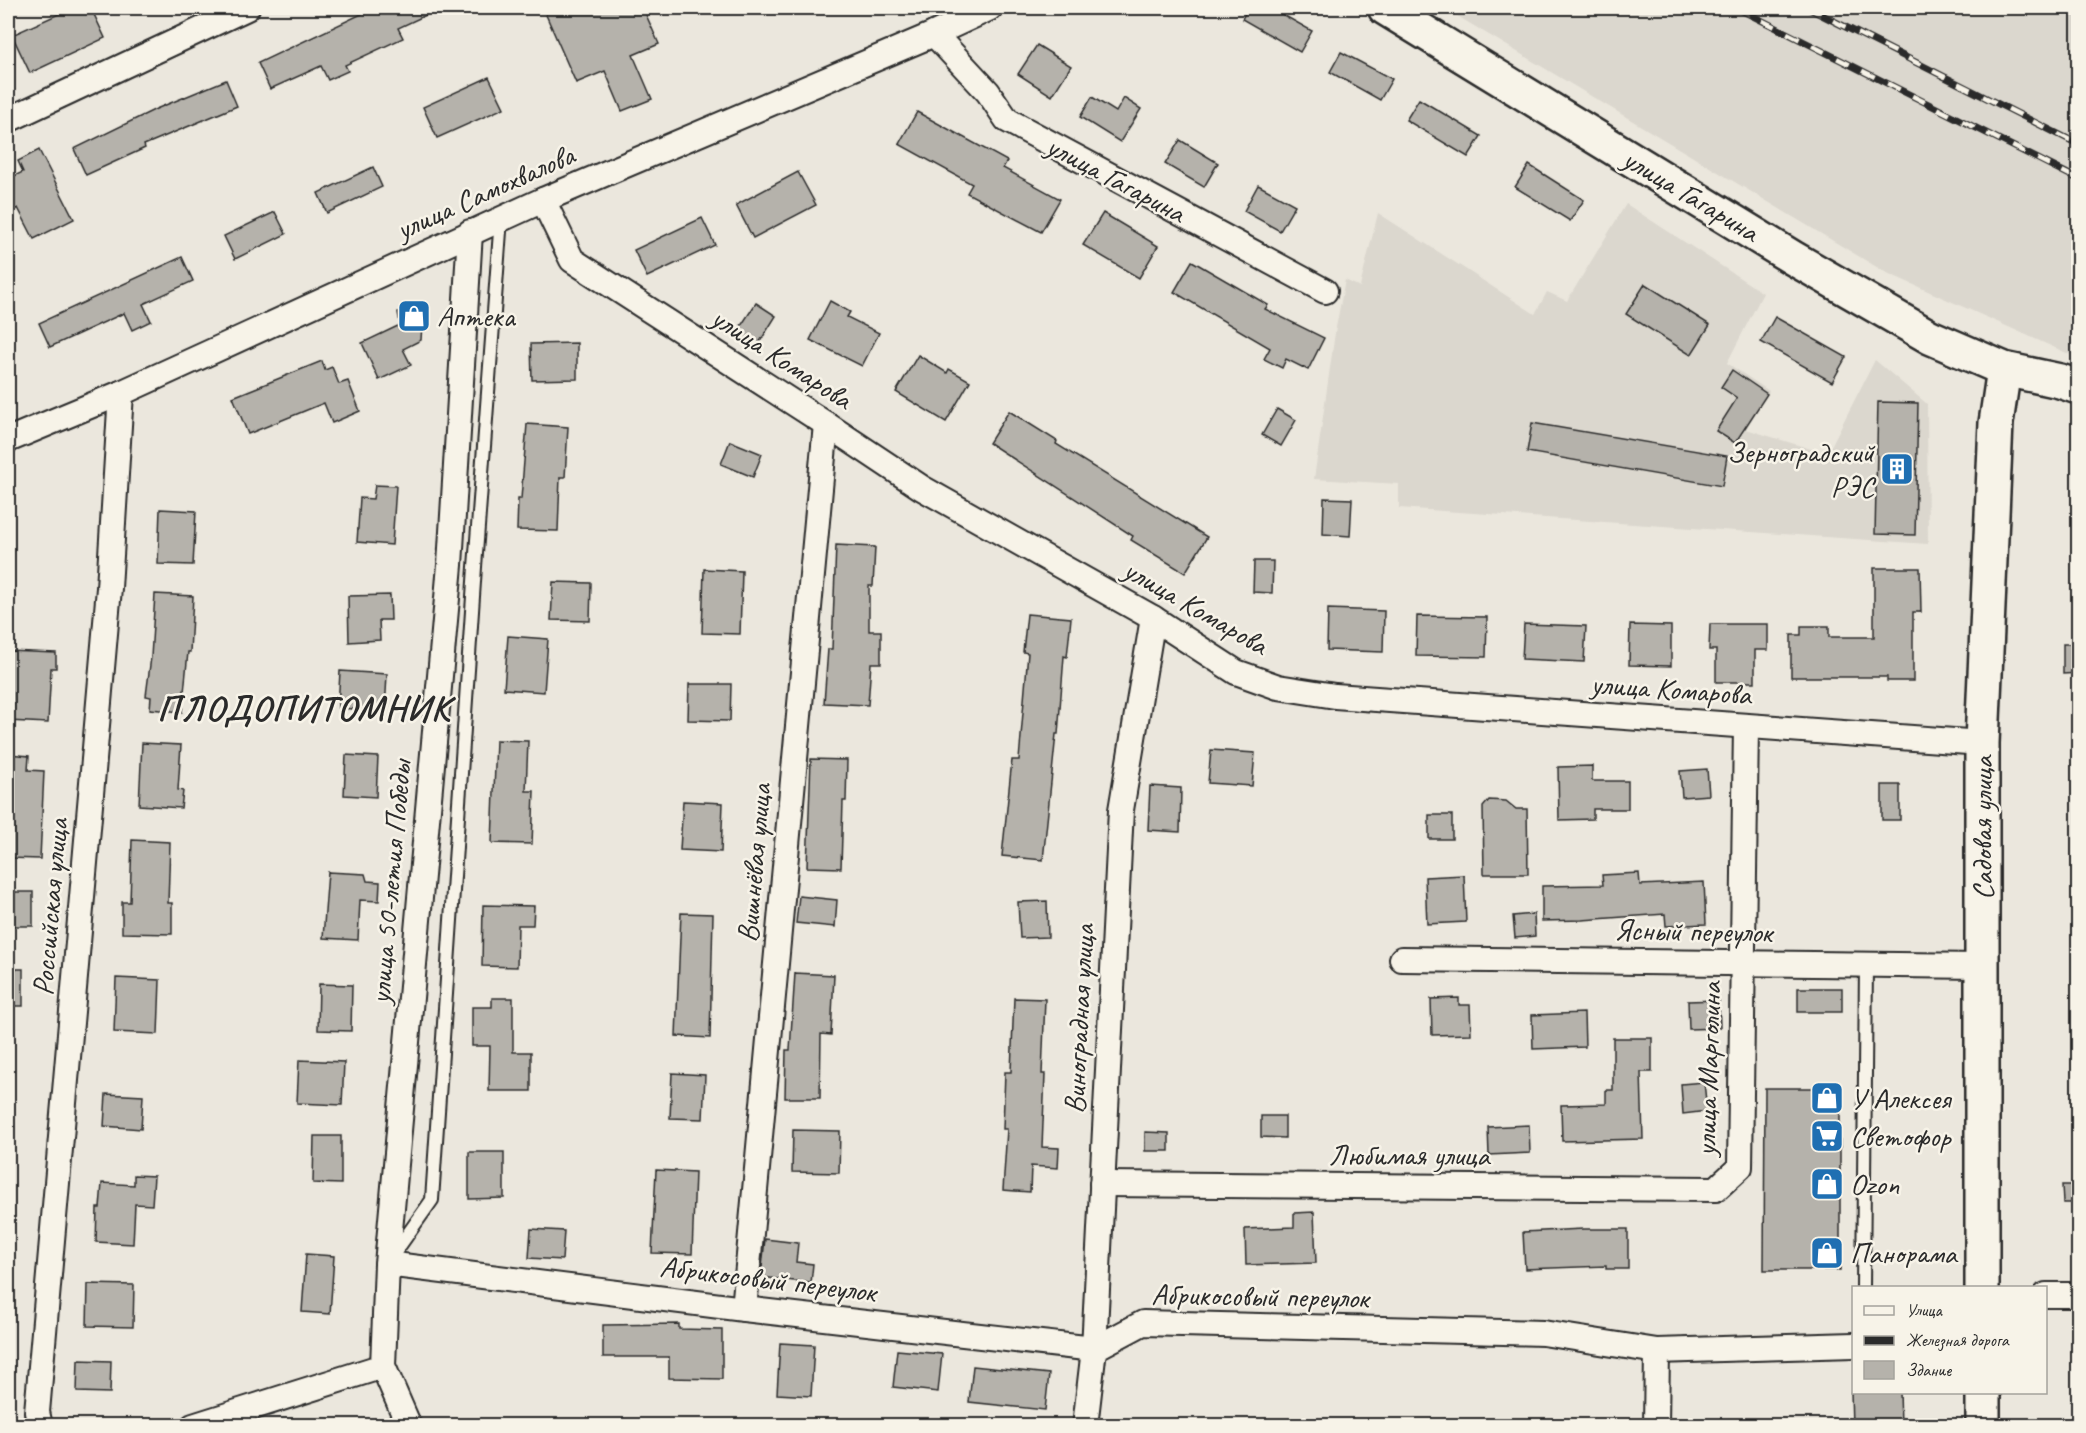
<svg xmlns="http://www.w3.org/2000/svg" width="2086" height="1433" font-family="Caveat,sans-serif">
  <rect width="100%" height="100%" fill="#ebe7dd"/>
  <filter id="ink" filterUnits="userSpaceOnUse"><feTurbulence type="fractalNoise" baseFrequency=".0167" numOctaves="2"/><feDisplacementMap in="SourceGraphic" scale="12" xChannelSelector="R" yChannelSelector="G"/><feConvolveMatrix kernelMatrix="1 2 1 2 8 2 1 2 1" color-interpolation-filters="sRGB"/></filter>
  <g filter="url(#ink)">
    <g fill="#dbd7ce">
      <polygon points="1444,8 2078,8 2078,358 1885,272"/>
      <polygon points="1626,204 1763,293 1727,363 1769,391 1746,429 1827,454 1875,360 1927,404 1928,544 1399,508 1399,484 1314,479 1335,333 1345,280 1360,287 1378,213 1535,314 1547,292 1567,301"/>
    </g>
    <g fill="#b5b2ab" stroke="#2b2b2b" stroke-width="1.5">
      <polygon points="72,8 91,8 105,38 30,73 12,35"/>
      <polygon points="374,8 441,8 398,28 403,38 345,65 348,71 328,80 321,66 270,89 258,63"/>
      <polygon points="543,8 643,8 659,44 633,55 652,99 622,111 605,71 576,83"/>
      <polygon points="1248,8 1271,8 1312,31 1300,52 1242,19"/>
      <polygon points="1037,45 1071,66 1052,96 1018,74"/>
      <polygon points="1341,52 1392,79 1380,100 1330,72"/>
      <polygon points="489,77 504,108 437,138 423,107"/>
      <polygon points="226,80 237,106 144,145 145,148 86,175 74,149 156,109"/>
      <polygon points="1092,97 1116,112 1124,98 1141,109 1120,142 1080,117"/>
      <polygon points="1419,99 1481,136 1468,157 1406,120"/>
      <polygon points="917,112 1007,161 1003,168 1060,199 1041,232 967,193 972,184 899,144"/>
      <polygon points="1180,140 1218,163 1204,187 1165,164"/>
      <polygon points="39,150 74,219 34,239 18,208 8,213 8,179 23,172 18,161"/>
      <polygon points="1529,165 1584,200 1570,221 1515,187"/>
      <polygon points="373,167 382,187 327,213 318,193"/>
      <polygon points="798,172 816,205 753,238 736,205"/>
      <polygon points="1258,185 1295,205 1280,231 1244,211"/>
      <polygon points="275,212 286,234 235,259 224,236"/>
      <polygon points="1103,213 1158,246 1139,278 1083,245"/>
      <polygon points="702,218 715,245 647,277 634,250"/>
      <polygon points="182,257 193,281 143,304 151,321 132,330 124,313 50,347 39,323"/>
      <polygon points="1192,261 1268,305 1265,309 1324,338 1308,370 1286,359 1282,368 1264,359 1270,348 1174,292"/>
      <polygon points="1645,284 1710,325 1691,355 1626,314"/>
      <polygon points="830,301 850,312 847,317 879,333 862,366 810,340"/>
      <polygon points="756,303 776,316 756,348 735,335"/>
      <polygon points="423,307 421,340 403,349 411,365 379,380 362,343 400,325 398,312"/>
      <polygon points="1775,317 1846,357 1832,382 1761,342"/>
      <polygon points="577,343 577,379 532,380 531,344"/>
      <polygon points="918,355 947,373 949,369 970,381 946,422 896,392"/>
      <polygon points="322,361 325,370 332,367 339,384 348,381 360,411 332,423 324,403 248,434 233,397"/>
      <polygon points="1732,370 1767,394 1735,443 1716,431 1737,398 1721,387"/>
      <polygon points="1878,402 1918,403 1915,535 1875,534"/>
      <polygon points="1277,409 1296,420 1281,446 1262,435"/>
      <polygon points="1009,411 1057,441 1056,444 1207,537 1185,573 1131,540 1133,536 989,443"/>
      <polygon points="1532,423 1727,456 1722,486 1527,452"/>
      <polygon points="527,424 568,427 565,477 560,477 558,531 517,530 518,499 521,499"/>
      <polygon points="730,441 762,454 753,477 721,464"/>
      <polygon points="375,485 396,486 392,545 357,542 360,498 373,499"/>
      <polygon points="1324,498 1352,499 1350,536 1323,534"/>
      <polygon points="160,509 196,511 193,565 158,564"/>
      <polygon points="836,545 875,547 873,586 869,586 869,631 881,631 881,663 871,663 868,705 824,703 828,649 832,649"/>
      <polygon points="1254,561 1273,561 1272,593 1253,592"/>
      <polygon points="1874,568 1920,568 1921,612 1913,612 1913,681 1887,681 1887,677 1791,677 1791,635 1801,635 1801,626 1829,626 1829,637 1874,637"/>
      <polygon points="704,569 742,571 740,634 702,633"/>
      <polygon points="553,582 591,583 590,621 551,620"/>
      <polygon points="155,594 193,596 190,652 188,652 182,712 150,709 151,697 146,696 151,657"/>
      <polygon points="390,595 391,620 379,620 380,640 349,642 348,596"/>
      <polygon points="1328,609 1384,611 1383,652 1327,650"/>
      <polygon points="1027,614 1071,618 1067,657 1064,656 1058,734 1056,734 1043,860 1002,856 1012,760 1019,760 1028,653 1023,652"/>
      <polygon points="1417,616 1487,617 1486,657 1416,656"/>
      <polygon points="1524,624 1586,626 1584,662 1522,659"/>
      <polygon points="1710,624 1768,624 1768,650 1755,650 1755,682 1716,682 1716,650 1709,650"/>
      <polygon points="1630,625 1671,626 1671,666 1629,665"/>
      <polygon points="508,636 548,639 544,692 504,689"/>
      <polygon points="2063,644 2079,644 2079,673 2063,674"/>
      <polygon points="8,651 56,653 56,668 51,668 48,723 8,721"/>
      <polygon points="340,671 387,674 385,711 338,708"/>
      <polygon points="689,684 731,684 730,721 688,720"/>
      <polygon points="496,740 528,741 526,791 534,791 532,844 492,843"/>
      <polygon points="142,743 181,745 178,790 183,791 181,808 139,805"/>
      <polygon points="1211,750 1255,753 1252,786 1208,783"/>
      <polygon points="9,754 29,756 28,770 44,771 40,859 8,858"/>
      <polygon points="346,755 378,757 376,797 344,795"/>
      <polygon points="811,759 847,760 846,801 843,801 841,868 807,867"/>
      <polygon points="1592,766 1592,781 1628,781 1628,809 1593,809 1593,819 1559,820 1558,767"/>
      <polygon points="1707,769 1709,795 1682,797 1680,771"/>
      <rect x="1882" y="785" width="18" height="35"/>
      <polygon points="1150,786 1181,788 1180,832 1148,830"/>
      <polygon points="1489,800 1506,801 1516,809 1527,809 1528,874 1484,874 1483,807"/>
      <polygon points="683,801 723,803 721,852 680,850"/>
      <rect x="1429" y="815" width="23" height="24"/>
      <polygon points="132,840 170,842 168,903 172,903 172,934 122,933 122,902 130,902"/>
      <polygon points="328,872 365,874 367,881 380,882 379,901 360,900 358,940 323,938"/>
      <polygon points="1639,873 1640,885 1704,882 1706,924 1666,926 1665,914 1582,920 1542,921 1542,886 1603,885 1602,875"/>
      <polygon points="1464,875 1466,922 1427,924 1425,877"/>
      <rect x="8" y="892" width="25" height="34"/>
      <polygon points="799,896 837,900 835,927 796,923"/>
      <polygon points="1047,901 1048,937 1020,938 1018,902"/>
      <polygon points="483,905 534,906 533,925 518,925 517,967 482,966"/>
      <polygon points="681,913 713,914 710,1038 676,1036"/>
      <polygon points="1534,914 1535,936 1515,938 1513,916"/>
      <rect x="8" y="969" width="15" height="37"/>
      <polygon points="795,973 834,975 831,1035 821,1034 820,1098 785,1098 786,1050 790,1050"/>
      <polygon points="116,978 160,980 158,1034 114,1032"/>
      <polygon points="319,984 352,985 351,1031 318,1030"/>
      <rect x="1798" y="988" width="44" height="24"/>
      <polygon points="492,998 513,998 513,1052 531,1052 531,1091 489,1091 490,1046 472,1046 472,1007 492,1007"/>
      <polygon points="1014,998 1045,999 1042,1074 1045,1074 1042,1147 1059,1148 1058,1168 1031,1166 1030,1192 1003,1190 1007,1129 1003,1129 1005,1072 1011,1072"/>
      <polygon points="1459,998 1459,1005 1470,1005 1471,1034 1432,1035 1431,999"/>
      <polygon points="1719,1000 1720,1028 1689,1029 1688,1001"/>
      <polygon points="1584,1013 1585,1047 1533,1049 1532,1015"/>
      <polygon points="1613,1038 1652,1038 1652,1072 1641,1072 1643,1139 1562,1141 1561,1105 1606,1104 1606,1090 1613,1090"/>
      <polygon points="299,1060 344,1062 342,1105 297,1103"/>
      <polygon points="672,1073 705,1075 703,1119 670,1118"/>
      <polygon points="1704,1082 1707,1111 1683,1114 1681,1084"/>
      <polygon points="1765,1088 1840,1088 1840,1270 1764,1270"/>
      <polygon points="106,1094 143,1096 141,1129 104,1126"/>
      <polygon points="1261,1116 1285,1116 1285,1138 1261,1137"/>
      <polygon points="1529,1125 1530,1153 1489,1155 1488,1127"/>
      <polygon points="793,1130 840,1131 839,1173 792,1172"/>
      <polygon points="1145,1132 1169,1133 1169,1151 1145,1151"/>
      <polygon points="314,1136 341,1136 341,1184 313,1183"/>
      <polygon points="469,1152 504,1152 504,1198 469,1199"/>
      <polygon points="656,1170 695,1172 692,1254 652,1253"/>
      <polygon points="134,1175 154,1176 152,1205 135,1204 133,1244 96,1242 97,1208 100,1208 102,1183 134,1185"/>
      <polygon points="2062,1185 2079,1185 2079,1203 2063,1203"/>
      <polygon points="1314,1212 1316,1263 1246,1265 1245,1229 1294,1227 1294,1213"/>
      <polygon points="531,1229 564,1231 562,1260 529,1258"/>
      <polygon points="1583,1229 1628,1229 1628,1269 1606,1269 1606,1266 1525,1269 1523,1232"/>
      <polygon points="765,1239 798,1243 796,1262 813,1264 811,1283 761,1277"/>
      <polygon points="306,1254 334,1256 330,1314 302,1312"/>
      <polygon points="88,1284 134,1285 133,1327 87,1326"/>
      <polygon points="679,1324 679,1329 722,1330 722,1379 669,1378 669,1357 603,1357 603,1325"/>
      <polygon points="780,1343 814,1345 811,1396 777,1394"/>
      <polygon points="897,1350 942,1354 938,1392 893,1387"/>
      <polygon points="78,1360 111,1361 110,1393 77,1392"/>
      <polygon points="973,1366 1049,1374 1045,1410 969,1402"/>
      <polygon points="1851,1392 1900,1392 1901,1425 1852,1425"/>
    </g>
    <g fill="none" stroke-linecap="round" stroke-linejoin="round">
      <defs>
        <g id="lane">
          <polyline points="391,1258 432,1200 475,567 501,218"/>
          <polyline points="1863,1288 1866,965"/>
        </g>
        <g id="street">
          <polyline points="934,34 988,92 1007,120 1325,291"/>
          <polyline points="8,120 247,8"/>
          <polyline points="543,200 572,260 826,424 922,488 1153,618 1236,672 1278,687 1335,696 1982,743"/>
          <polyline points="8,440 121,393 543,200 934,34 990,8"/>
          <polyline points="1402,959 1982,966"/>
          <polyline points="1102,1184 1716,1189 1740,1167 1746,726"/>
          <polyline points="387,1264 744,1309 1094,1349 1143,1323 1543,1333 1657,1351 1854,1345"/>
          <polyline points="2046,1295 2078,1295"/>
          <polyline points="744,1309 826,424"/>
          <polyline points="40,1426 37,1412 109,588 121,393"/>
          <polyline points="193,1426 383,1366"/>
          <polyline points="409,1426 383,1366 387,1264 450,565 470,232"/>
          <polyline points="1085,1426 1094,1349 1121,810 1153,618"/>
          <polyline points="1656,1426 1657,1351"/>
        </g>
        <g id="secondary">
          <polyline points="1385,8 1793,258 1930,337 2004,369 2060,381 2078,387"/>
          <polyline points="1982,1288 1982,743 1996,423 2004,369"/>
          <polyline points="1983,1426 1983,1392"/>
        </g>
      </defs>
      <use href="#lane" stroke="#2b2b2b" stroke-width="16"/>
      <use href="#street" stroke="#2b2b2b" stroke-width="28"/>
      <use href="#secondary" stroke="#2b2b2b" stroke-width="38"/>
      <use href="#lane" stroke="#f7f3e8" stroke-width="12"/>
      <use href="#street" stroke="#f7f3e8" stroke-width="24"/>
      <use href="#secondary" stroke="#f7f3e8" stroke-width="33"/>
      <defs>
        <g id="rail">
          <polyline points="1737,8 2078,179"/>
          <polyline points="1808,8 2078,144"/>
        </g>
      </defs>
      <use href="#rail" stroke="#2b2b2b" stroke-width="7"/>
      <use href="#rail" stroke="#f7f3e8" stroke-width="4.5" stroke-dasharray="14" stroke-linecap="butt"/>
    </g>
  </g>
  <defs>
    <symbol id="shop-square" viewBox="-11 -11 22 22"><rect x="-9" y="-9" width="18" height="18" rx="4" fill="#1f6fb2" stroke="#f7f3e8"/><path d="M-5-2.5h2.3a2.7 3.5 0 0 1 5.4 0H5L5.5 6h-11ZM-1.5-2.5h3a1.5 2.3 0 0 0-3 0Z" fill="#fff"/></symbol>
    <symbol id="building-square" viewBox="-11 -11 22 22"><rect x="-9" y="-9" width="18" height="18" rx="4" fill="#1f6fb2" stroke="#f7f3e8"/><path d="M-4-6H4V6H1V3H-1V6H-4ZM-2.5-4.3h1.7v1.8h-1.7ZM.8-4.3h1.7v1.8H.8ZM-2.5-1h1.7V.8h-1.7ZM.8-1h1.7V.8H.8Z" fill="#fff"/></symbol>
    <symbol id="supermarket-square" viewBox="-11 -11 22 22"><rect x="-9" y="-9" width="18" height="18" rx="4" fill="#1f6fb2" stroke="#f7f3e8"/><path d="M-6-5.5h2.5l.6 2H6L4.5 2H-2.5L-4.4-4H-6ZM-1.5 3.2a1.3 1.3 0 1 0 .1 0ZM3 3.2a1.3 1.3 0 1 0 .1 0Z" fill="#fff"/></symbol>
  </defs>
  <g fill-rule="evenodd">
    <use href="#shop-square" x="395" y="297" width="38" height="38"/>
    <use href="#building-square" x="1878" y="450" width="38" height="38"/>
    <use href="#shop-square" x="1808" y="1079" width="38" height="38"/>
    <use href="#supermarket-square" x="1808" y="1117" width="38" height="38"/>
    <use href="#shop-square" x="1808" y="1165" width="38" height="38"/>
    <use href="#shop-square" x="1808" y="1234" width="38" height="38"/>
  </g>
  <g text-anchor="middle" stroke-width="5" stroke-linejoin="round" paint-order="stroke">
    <g font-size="30" fill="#2b2b2b" stroke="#f7f3e8">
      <text transform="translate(1116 179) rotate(28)" y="10">улица Гагарина</text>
      <text transform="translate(485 192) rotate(-24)" y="10">улица Самохвалова</text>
      <text transform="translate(1691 195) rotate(31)" y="10">улица Гагарина</text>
      <text transform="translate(782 358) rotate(33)" y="10">улица Комарова</text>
      <text transform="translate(1196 607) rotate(30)" y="10">улица Комарова</text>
      <text transform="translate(1671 689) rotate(4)" y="10">улица Комарова</text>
      <text transform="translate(1982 828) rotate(-90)" y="10">Садовая улица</text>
      <text transform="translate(754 863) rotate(-85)" y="10">Вишнёвая улица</text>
      <text transform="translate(390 882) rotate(-85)" y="10">улица 50-летия Победы</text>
      <text transform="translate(50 907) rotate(-85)" y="10">Российская улица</text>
      <text transform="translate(1693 931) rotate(1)" y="10">Ясный переулок</text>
      <text transform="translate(1079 1019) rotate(-87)" y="10">Виноградная улица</text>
      <text transform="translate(1708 1069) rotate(-88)" y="10">улица Марголина</text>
      <text x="1409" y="1165">Любимая улица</text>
      <text transform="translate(768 1279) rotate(7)" y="10">Абрикосовый переулок</text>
      <text transform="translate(1260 1296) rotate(1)" y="10">Абрикосовый переулок</text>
    </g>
    <g font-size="30" fill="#2b2b2b" stroke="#f7f3e8" text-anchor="start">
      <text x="437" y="326">Аптека</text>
      <text x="1874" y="462" text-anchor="end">Зерноградский<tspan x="1874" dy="34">РЭС</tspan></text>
      <text x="1850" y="1108">У Алексея</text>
      <text x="1850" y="1146">Светофор</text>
      <text x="1850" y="1194">Ozon</text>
      <text x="1850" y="1263">Панорама</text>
    </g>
    <g font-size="36" font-weight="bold" letter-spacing="1.5" fill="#2b2b2b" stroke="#f7f3e8">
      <text x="304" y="720">ПЛОДОПИТОМНИК</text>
    </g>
  </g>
  <rect width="2086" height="1433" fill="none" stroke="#f7f3e8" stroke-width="30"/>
  <rect x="15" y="15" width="2056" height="1403" fill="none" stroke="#2b2b2b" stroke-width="2" filter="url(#ink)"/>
  <rect x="1852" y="1286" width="195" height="108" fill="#f7f3e8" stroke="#a5a39c" stroke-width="1.5"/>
  <rect x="1864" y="1306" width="30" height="9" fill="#f7f3e8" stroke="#a5a39c" stroke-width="1.5"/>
  <text x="1906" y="1316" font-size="18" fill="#2b2b2b">Улица</text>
  <rect x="1864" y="1336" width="30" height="9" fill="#2b2b2b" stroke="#a5a39c" stroke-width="1.5"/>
  <text x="1906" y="1346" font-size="18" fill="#2b2b2b">Железная дорога</text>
  <rect x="1864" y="1361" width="30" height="18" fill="#b5b2ab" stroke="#a5a39c" stroke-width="1.5"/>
  <text x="1906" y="1376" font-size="18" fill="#2b2b2b">Здание</text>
</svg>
